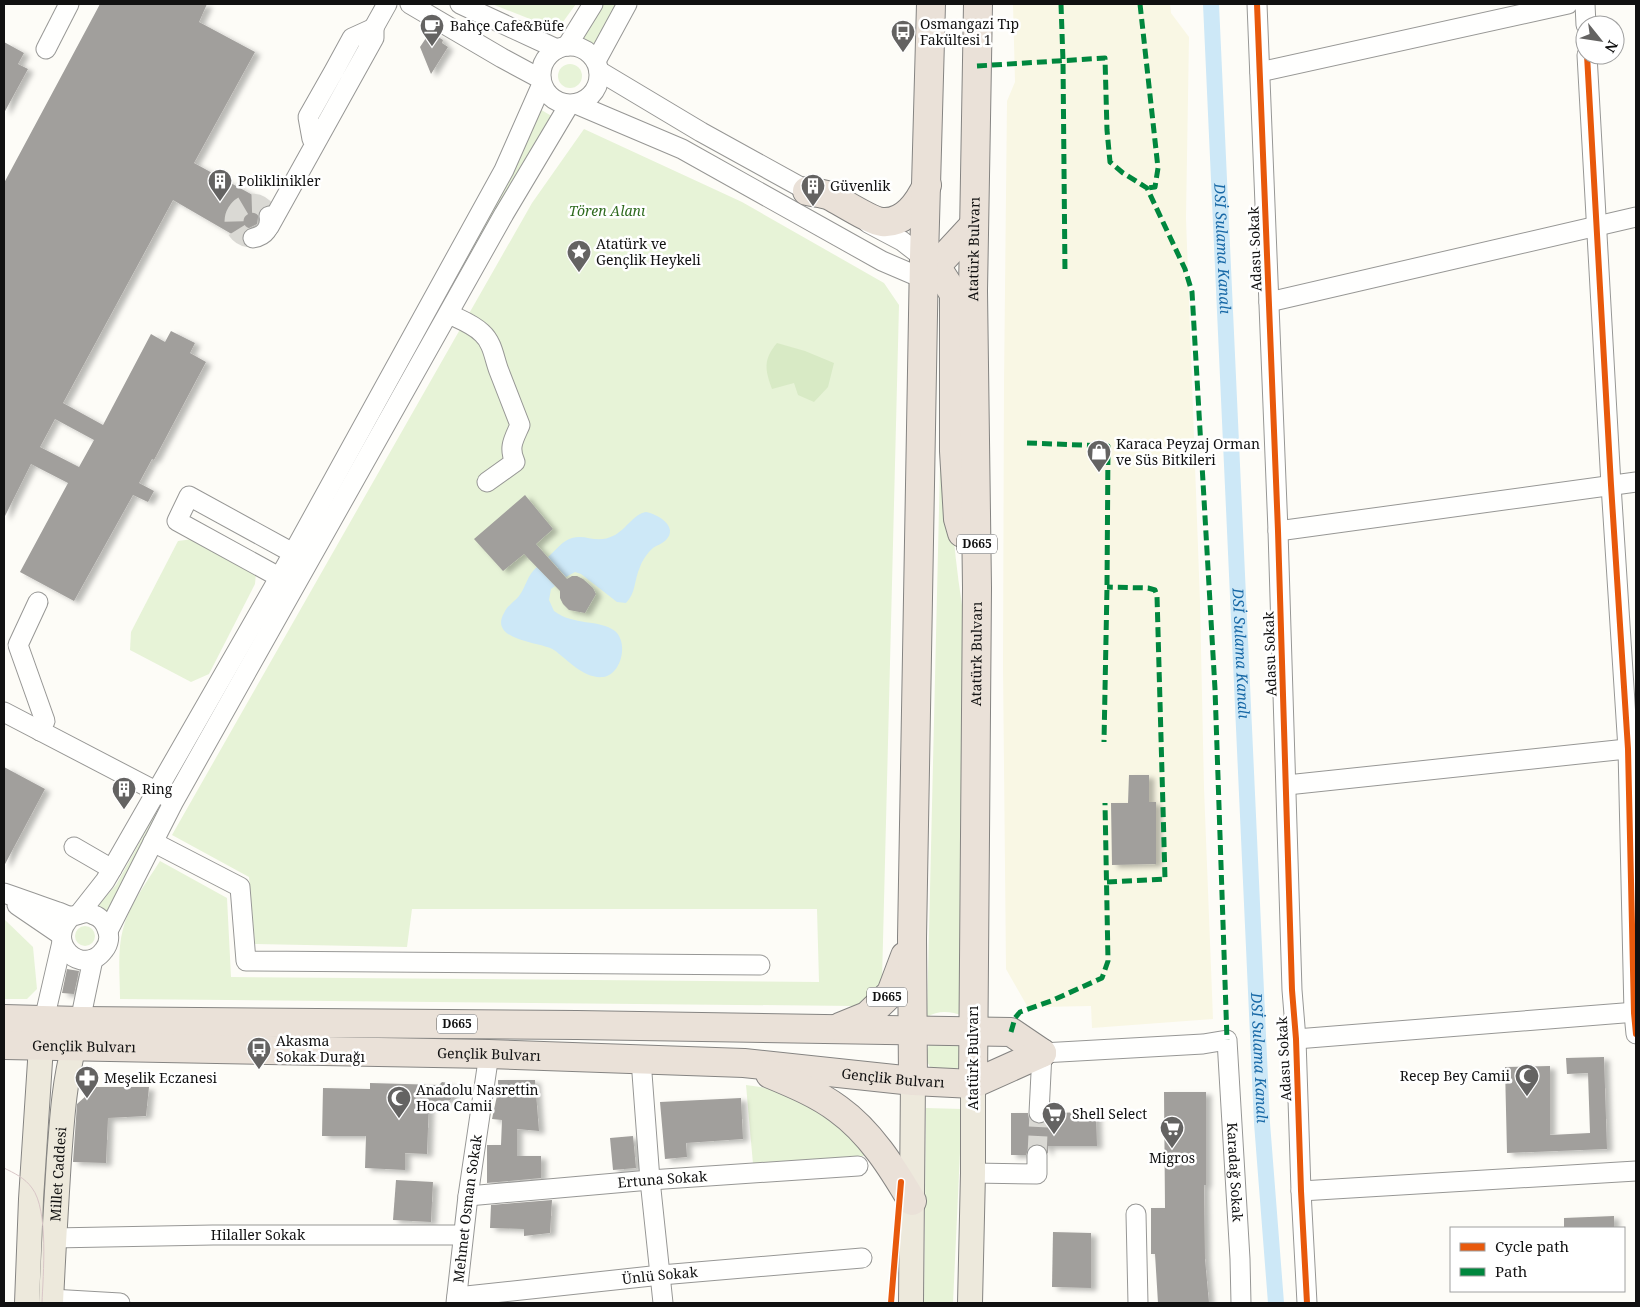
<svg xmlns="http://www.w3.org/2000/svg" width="1640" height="1307" font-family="'Noto Serif',serif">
  <defs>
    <filter id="shadow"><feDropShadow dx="5.5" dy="3" stdDeviation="2.5" flood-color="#0004"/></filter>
  </defs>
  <rect width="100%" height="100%" fill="#fdfcf7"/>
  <polygon fill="#f9f7e4" points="1013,4 1170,4 1171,13 1189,37 1186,218 1200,602 1204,788 1213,1019 1092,1028 1091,1006 1040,1007 1030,1011 1006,969 1003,666 1004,383 1007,101 1015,82"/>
  <g fill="#e7f3d7">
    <polygon points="492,4 576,4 560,26 555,29"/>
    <polygon points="600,4 615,4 596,45 578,36"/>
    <circle cx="570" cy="76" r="12"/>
    <polygon points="538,108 555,118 514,177 411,365 304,550"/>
    <path d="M584 129 742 202 884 283 899 305 882 981C878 991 866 1003 855 1006L120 999C120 976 117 951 123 929 129 905 147 882 160 861L227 898 231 977 819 982 817 909H412L407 947 255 944 249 877 172 835 532 203Z"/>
    <path d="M944 297C947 400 946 503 962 605L963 1016C951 1011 938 1010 927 1017Z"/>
    <polygon points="193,539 256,573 255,584 209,674 191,682 130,650 131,632 178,541"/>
    <polygon points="160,806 163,807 106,913 97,907 116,885"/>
    <polygon points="4,919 33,947 37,989 27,999 4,999"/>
    <circle cx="85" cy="936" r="10"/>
    <path d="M933 1040 960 1044 959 1067C941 1083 913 1063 933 1040Z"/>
    <polygon points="746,1085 768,1088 825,1111 861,1146 865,1156 753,1164"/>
    <polygon points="926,1108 962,1109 953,1303 924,1303"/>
  </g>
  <path fill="#d8eac5" d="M777 343 805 351 834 363 828 387 814 402 798 395 794 383 772 389C765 369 763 360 777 343Z"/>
  <g fill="#cde8f7">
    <path d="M646 512C658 514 679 527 666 540 662 544 657 545 653 548 647 553 642 561 640 567 634 580 636 593 626 603L617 602 581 574 575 572 566 577 548 557C555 551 563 540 572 538 588 534 596 545 615 535 626 529 634 514 646 512Z"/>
    <path d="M537 567 555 586 551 589 549 600 554 611C574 626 599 619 615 631 629 643 621 675 603 677 584 679 568 660 554 650 542 642 488 641 504 613 507 606 514 602 519 596 526 587 527 575 537 567Z"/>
  </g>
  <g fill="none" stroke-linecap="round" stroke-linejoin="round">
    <path stroke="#cde8f7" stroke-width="16" id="s1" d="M1211 4 1262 1123 1276 1303"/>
  </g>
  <g fill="#a19f9c" fill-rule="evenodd" filter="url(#shadow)">
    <path d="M100 4H207L199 22 255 52 194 163 269 204 263 207 259 211 257 224 245 230 242 234V240L173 200 63 403 103 425 151 334 165 342 171 331 195 343 190 353 206 362 154 460 152 459 139 483 154 491 148 502 133 495 74 601 20 572 68 483 31 464 4 518V183ZM55 419 94 440 79 467 40 447Z"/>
    <polygon points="430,32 443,40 442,43 448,47 431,74 420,47"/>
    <polygon points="4,42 24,53 18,64 28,69 4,113"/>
    <polygon points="525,495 553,529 536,544 567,579 572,576 577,576 583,579 593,588 596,594 585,613 569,610 563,604 560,598 560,591 524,554 503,571 474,539"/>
    <polygon points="4,767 45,789 4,866"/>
    <polygon points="1129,775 1149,775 1149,802 1156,802 1156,864 1112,865 1111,803 1128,803"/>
    <polygon points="67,969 79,971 74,994 62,993"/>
    <polygon points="1604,1057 1607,1149 1507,1153 1505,1067 1550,1066 1550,1135 1590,1133 1588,1073 1567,1074 1566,1058"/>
    <polygon points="498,1080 535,1080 539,1131 517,1129 517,1156 541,1156 541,1178 487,1183 487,1145 501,1145 502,1120 492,1119 498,1091"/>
    <polygon points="442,1082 449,1083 454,1087 454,1095 450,1100 429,1102 427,1154 405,1153 405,1170 365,1168 366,1136 322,1136 323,1088 370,1089 370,1083 439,1085"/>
    <polygon points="96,1087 149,1087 146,1116 108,1118 106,1163 73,1162 77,1104"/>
    <polygon points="1164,1092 1206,1092 1206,1185 1204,1185 1205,1259 1209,1303 1158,1303 1155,1254 1151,1254 1151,1208 1165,1208"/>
    <polygon points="741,1098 743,1139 686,1143 687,1157 665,1159 660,1102"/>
    <polygon points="1096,1112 1097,1146 1048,1146 1048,1154 1043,1146 1037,1144 1031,1146 1028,1149 1026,1155 1011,1155 1011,1113 1028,1113 1029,1119 1033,1122 1039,1124 1045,1123 1048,1119 1050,1113"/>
    <polygon points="633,1136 636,1168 613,1170 610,1138"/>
    <polygon points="396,1180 433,1182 431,1222 393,1220"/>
    <polygon points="552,1200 550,1233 524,1236 524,1229 490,1228 491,1205"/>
    <polygon points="1614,1216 1614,1228 1564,1228 1564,1218"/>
    <polygon points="1053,1232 1091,1233 1091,1288 1052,1287"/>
  </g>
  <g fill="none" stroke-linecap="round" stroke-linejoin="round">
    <g stroke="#dad9d4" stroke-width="19" stroke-dasharray="19 9" stroke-linecap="butt">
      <path d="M253 238C248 238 243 237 239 233 222 214 253 189 268 213"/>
      <polyline points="1037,1155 1039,1113"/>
    </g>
    <defs>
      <g id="minor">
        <polyline points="410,4 502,58 541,79"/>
        <polyline points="460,4 557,49"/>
        <polyline points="1257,4 1278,531 1292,990 1296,1039 1301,1191 1307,1303"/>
        <polyline points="1585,4 1586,25"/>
        <polyline points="368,38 387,4"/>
        <circle cx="570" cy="75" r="29"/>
        <polyline points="567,46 593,4"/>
        <polyline points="46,49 69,4"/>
        <polyline points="1587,55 1611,485 1628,749 1634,1013 1636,1034"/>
        <polyline points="596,61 627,4"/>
        <polyline points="599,71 701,132 817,196"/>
        <polyline points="1260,72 1568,4"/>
        <polyline points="576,104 682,149 882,261 924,279"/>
        <polyline points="868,223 902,241 924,258"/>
        <polyline points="269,227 374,38 374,28 352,38 334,71 308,117 312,139"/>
        <path d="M253 238C265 236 271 228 269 216"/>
        <polyline points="1269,302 1636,217"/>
        <path d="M449 314C459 319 473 324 482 333 493 343 494 358 499 371 506 389 513 407 520 425 514 439 508 447 515 462L487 482"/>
        <polyline points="1278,531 1636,482"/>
        <polyline points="279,577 177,521 189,496 293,553"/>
        <polyline points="38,602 18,645 45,721 40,731"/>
        <polyline points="4,712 169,798"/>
        <polyline points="1287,785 1636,748"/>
        <polyline points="153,842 240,887 246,961 760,965"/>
        <polyline points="74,847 112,869"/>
        <path d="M4 893C22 899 40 906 58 912 62 913 68 917 72 916 81 915 85 910 94 915 100 917 105 923 107 929 110 936 109 944 104 950 84 978 42 943 72 916"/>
        <polyline points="17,905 61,935"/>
        <polyline points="79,914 105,881 112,869 287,564 504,170 542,84"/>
        <polyline points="108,931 174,801 504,214 569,105"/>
        <polyline points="44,1020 62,942"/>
        <polyline points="80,1021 93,959"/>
        <polyline points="1296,1039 1636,1012"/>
        <polyline points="641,1060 650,1180 663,1303"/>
        <path id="s2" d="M1039 1113 1042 1053 1203 1044 1227 1040 1240 1259 1241 1303"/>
        <polyline points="973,1173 1037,1174 1037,1155"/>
        <polyline points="1301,1191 1636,1171"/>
        <path id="s3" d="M468 1196 650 1180 858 1166"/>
        <polyline points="1136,1214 1138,1303"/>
        <path id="s4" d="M53 1238 213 1235H463"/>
        <path id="s5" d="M457 1297 661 1275 862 1258"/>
        <polyline points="51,1299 120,1303"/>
        <path id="s6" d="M456 1303 468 1196 489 1054"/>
      </g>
      <g id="major">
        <polyline points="27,1303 31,1199 41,1046"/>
        <path id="s7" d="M51 1303C53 1255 56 1207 59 1159 62 1120 64 1083 74 1046"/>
        <polyline points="911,1303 913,1081"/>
        <polyline points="970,1303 973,1173 973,1084"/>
      </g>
      <g id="highway">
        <path d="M807 191C815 193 823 193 830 196 842 202 871 221 882 222 905 224 919 202 927 185"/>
        <polyline points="924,258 936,266 954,294 954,451 958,519 962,533"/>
        <polyline points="924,279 974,225"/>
        <polyline points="4,1019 80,1021 577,1025 1011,1032 1042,1053"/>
        <polyline points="840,1027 867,1016 891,993 905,956"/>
        <path id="s8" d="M4 1045 489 1054 744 1063 913 1081 973 1084 1042 1053"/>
        <path d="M770 1074C794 1084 818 1094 838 1109 870 1132 892 1167 912 1201"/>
        <polyline points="913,1081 912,938 924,258 931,4"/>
        <path id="s9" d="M973 1084 977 588 973 291 978 4"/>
      </g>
    </defs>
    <use href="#minor" stroke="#979795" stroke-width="21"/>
    <use href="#major" stroke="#858482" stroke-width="26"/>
    <use href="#highway" stroke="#858482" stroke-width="30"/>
    <use href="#minor" stroke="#fffffe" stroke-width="19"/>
    <use href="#major" stroke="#ede9dc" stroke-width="24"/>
    <use href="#highway" stroke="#eae1d8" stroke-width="28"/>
    <path stroke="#d9c6c7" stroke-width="1" d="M4 1168C14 1173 25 1178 32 1188 49 1210 43 1275 42 1303"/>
    <g stroke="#00873e" stroke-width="5" stroke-dasharray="10 5" stroke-linecap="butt">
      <polyline points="1061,4 1063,61 1065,274"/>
      <polyline points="1140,4 1158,168 1155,187 1147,188"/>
      <polyline points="977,66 1105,58 1107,130 1110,162 1123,173 1147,188 1185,269 1192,292 1215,689 1227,1040"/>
      <polyline points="1027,443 1108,446 1107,587 1104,742"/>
      <polyline points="1107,882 1165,879 1157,596 1155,590 1148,588 1107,587"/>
      <polyline points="1011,1032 1015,1018 1020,1012 1051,1001 1102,978 1108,961 1105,803"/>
    </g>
    <defs>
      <g id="cycleway">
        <polyline points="1257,4 1278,531 1292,990 1296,1039 1301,1191 1307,1303"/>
        <polyline points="1587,55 1611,485 1628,749 1634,1013 1636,1034"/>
        <polyline points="891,1303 901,1182"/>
      </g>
    </defs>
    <use href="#cycleway" stroke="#fff" stroke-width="9"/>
    <use href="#cycleway" stroke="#e8590c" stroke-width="6"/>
  </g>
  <defs>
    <symbol id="cafe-pin" viewBox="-11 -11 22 30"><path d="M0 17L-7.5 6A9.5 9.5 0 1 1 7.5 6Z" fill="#646362" stroke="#fff"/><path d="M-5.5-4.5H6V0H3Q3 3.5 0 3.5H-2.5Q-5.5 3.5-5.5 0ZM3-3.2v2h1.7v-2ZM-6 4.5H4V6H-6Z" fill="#fff"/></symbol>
    <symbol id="bus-pin" viewBox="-11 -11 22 30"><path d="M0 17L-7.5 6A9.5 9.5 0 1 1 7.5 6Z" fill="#646362" stroke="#fff"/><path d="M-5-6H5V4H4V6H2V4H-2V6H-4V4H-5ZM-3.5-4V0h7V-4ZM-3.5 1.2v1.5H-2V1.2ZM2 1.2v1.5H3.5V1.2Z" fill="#fff"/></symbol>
    <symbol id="building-pin" viewBox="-11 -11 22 30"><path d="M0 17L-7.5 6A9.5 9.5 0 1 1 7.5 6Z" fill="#646362" stroke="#fff"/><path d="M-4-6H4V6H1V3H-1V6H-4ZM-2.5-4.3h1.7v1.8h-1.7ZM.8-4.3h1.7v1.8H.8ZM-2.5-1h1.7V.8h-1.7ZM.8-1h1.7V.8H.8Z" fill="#fff"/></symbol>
    <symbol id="sight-pin" viewBox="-11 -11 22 30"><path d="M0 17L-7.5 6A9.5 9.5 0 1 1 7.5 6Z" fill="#646362" stroke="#fff"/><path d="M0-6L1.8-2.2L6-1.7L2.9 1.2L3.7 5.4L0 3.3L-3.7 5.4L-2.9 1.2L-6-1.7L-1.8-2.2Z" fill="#fff"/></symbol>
    <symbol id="shop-pin" viewBox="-11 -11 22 30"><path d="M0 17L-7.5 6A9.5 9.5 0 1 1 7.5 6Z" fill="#646362" stroke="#fff"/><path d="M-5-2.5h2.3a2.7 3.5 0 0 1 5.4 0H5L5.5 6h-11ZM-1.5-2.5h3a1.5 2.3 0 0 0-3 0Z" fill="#fff"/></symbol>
    <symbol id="mosque-pin" viewBox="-11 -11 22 30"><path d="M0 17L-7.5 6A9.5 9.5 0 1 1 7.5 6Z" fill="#646362" stroke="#fff"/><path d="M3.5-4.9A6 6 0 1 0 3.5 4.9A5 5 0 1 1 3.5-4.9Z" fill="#fff"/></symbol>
    <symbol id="pharmacy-pin" viewBox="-11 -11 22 30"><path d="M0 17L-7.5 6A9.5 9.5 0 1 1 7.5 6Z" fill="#646362" stroke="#fff"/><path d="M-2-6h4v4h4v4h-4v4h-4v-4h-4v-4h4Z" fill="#fff"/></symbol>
    <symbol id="supermarket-pin" viewBox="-11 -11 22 30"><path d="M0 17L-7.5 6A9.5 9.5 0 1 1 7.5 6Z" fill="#646362" stroke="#fff"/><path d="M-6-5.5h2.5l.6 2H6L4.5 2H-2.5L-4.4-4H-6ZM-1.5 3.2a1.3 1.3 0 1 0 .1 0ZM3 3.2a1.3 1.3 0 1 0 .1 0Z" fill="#fff"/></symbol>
  </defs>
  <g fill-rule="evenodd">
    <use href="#cafe-pin" x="418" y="12" width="28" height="38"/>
    <use href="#bus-pin" x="889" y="18" width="28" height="38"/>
    <use href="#building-pin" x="206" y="167" width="28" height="38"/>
    <use href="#building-pin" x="799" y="172" width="28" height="38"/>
    <use href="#sight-pin" x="565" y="238" width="28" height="38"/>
    <use href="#shop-pin" x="1085" y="438" width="28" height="38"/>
    <use href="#building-pin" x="110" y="775" width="28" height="38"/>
    <use href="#bus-pin" x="245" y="1035" width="28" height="38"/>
    <use href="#mosque-pin" x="1513" y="1062" width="28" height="38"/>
    <use href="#pharmacy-pin" x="73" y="1064" width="28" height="38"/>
    <use href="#mosque-pin" x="385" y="1084" width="28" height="38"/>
    <use href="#supermarket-pin" x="1040" y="1100" width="28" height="38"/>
    <use href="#supermarket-pin" x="1158" y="1114" width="28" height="38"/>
  </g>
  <g text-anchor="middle" stroke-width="5" stroke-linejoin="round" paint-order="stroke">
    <g fill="#fff" stroke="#585858" stroke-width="1">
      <rect x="957" y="534.5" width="40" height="19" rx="4"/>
      <rect x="867" y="987.5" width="40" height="19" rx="4"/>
      <rect x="437" y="1014.5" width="40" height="19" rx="4"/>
    </g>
    <g font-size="12" font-weight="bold" fill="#111">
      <text x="977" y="548">D665</text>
      <text x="887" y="1001">D665</text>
      <text x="457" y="1028">D665</text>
    </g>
    <g font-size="14" fill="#111" stroke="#fff" text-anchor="start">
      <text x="920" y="29">Osmangazi Tıp<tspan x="920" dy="16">Fakültesi 1</tspan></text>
      <text x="450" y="31">Bahçe Cafe&amp;Büfe</text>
      <text x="238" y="186">Poliklinikler</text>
      <text x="830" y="191">Güvenlik</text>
      <text x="596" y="249">Atatürk ve<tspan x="596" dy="16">Gençlik Heykeli</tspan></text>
      <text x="1116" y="449">Karaca Peyzaj Orman<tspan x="1116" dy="16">ve Süs Bitkileri</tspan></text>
      <text x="142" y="794">Ring</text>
      <text x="276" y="1046">Akasma<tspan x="276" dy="16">Sokak Durağı</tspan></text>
      <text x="1510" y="1081" text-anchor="end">Recep Bey Camii</text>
      <text x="104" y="1083">Meşelik Eczanesi</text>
      <text x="416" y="1095">Anadolu Nasrettin<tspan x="416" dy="16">Hoca Camii</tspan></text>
      <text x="1072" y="1119">Shell Select</text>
      <text x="1172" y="1163" text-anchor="middle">Migros</text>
    </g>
    <g font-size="14" font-style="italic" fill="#2f6b1f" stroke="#fff">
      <text x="607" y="216">Tören Alanı</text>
    </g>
    <g font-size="14" fill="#111" stroke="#fff">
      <text dy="5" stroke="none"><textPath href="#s9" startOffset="835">Atatürk Bulvarı</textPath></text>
      <text transform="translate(1255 249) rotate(-92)" y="5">Adasu Sokak</text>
      <text dy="5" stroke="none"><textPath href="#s9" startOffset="430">Atatürk Bulvarı</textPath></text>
      <text transform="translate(1270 654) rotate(-92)" y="5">Adasu Sokak</text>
      <text dy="5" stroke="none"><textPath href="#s8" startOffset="80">Gençlik Bulvarı</textPath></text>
      <text dy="5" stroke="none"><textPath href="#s8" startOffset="485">Gençlik Bulvarı</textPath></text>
      <text transform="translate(973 1058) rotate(-90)" y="5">Atatürk Bulvarı</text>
      <text transform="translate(1284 1059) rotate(-93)" y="5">Adasu Sokak</text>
      <text dy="5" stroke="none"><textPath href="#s8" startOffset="890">Gençlik Bulvarı</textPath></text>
      <text dy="5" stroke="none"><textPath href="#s2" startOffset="378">Karadağ Sokak</textPath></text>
      <text dy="5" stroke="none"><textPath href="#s7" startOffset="129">Millet Caddesi</textPath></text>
      <text dy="5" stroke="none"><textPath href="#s3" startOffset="195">Ertuna Sokak</textPath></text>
      <text dy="5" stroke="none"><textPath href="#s6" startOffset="95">Mehmet Osman Sokak</textPath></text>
      <text dy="5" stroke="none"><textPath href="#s4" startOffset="205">Hilaller Sokak</textPath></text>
      <text dy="5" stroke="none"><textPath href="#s5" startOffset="204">Ünlü Sokak</textPath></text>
    </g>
    <g font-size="15" font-style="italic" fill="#1768a6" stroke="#fff">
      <text dy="5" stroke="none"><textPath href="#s1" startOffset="245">DSİ Sulama Kanalı</textPath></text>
      <text dy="5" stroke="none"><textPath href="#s1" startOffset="650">DSİ Sulama Kanalı</textPath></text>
      <text dy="5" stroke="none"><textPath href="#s1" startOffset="1055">DSİ Sulama Kanalı</textPath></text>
    </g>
  </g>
  <rect width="1640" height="1307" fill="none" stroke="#111111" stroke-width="10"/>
  <rect x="1450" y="1227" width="175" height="65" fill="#ffffff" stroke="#a0a0a0"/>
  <rect x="1460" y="1243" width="25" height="8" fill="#e8590c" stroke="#a0a0a0"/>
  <text x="1495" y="1252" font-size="15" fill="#111111">Cycle path</text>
  <rect x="1460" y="1268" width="25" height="8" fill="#00873e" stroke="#a0a0a0"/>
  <text x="1495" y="1277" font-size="15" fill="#111111">Path</text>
  <g transform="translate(1600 40) rotate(120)"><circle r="24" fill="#ffffff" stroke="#a0a0a0"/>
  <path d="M0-4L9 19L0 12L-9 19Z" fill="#646362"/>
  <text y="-8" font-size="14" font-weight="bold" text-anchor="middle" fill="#111111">N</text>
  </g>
</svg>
